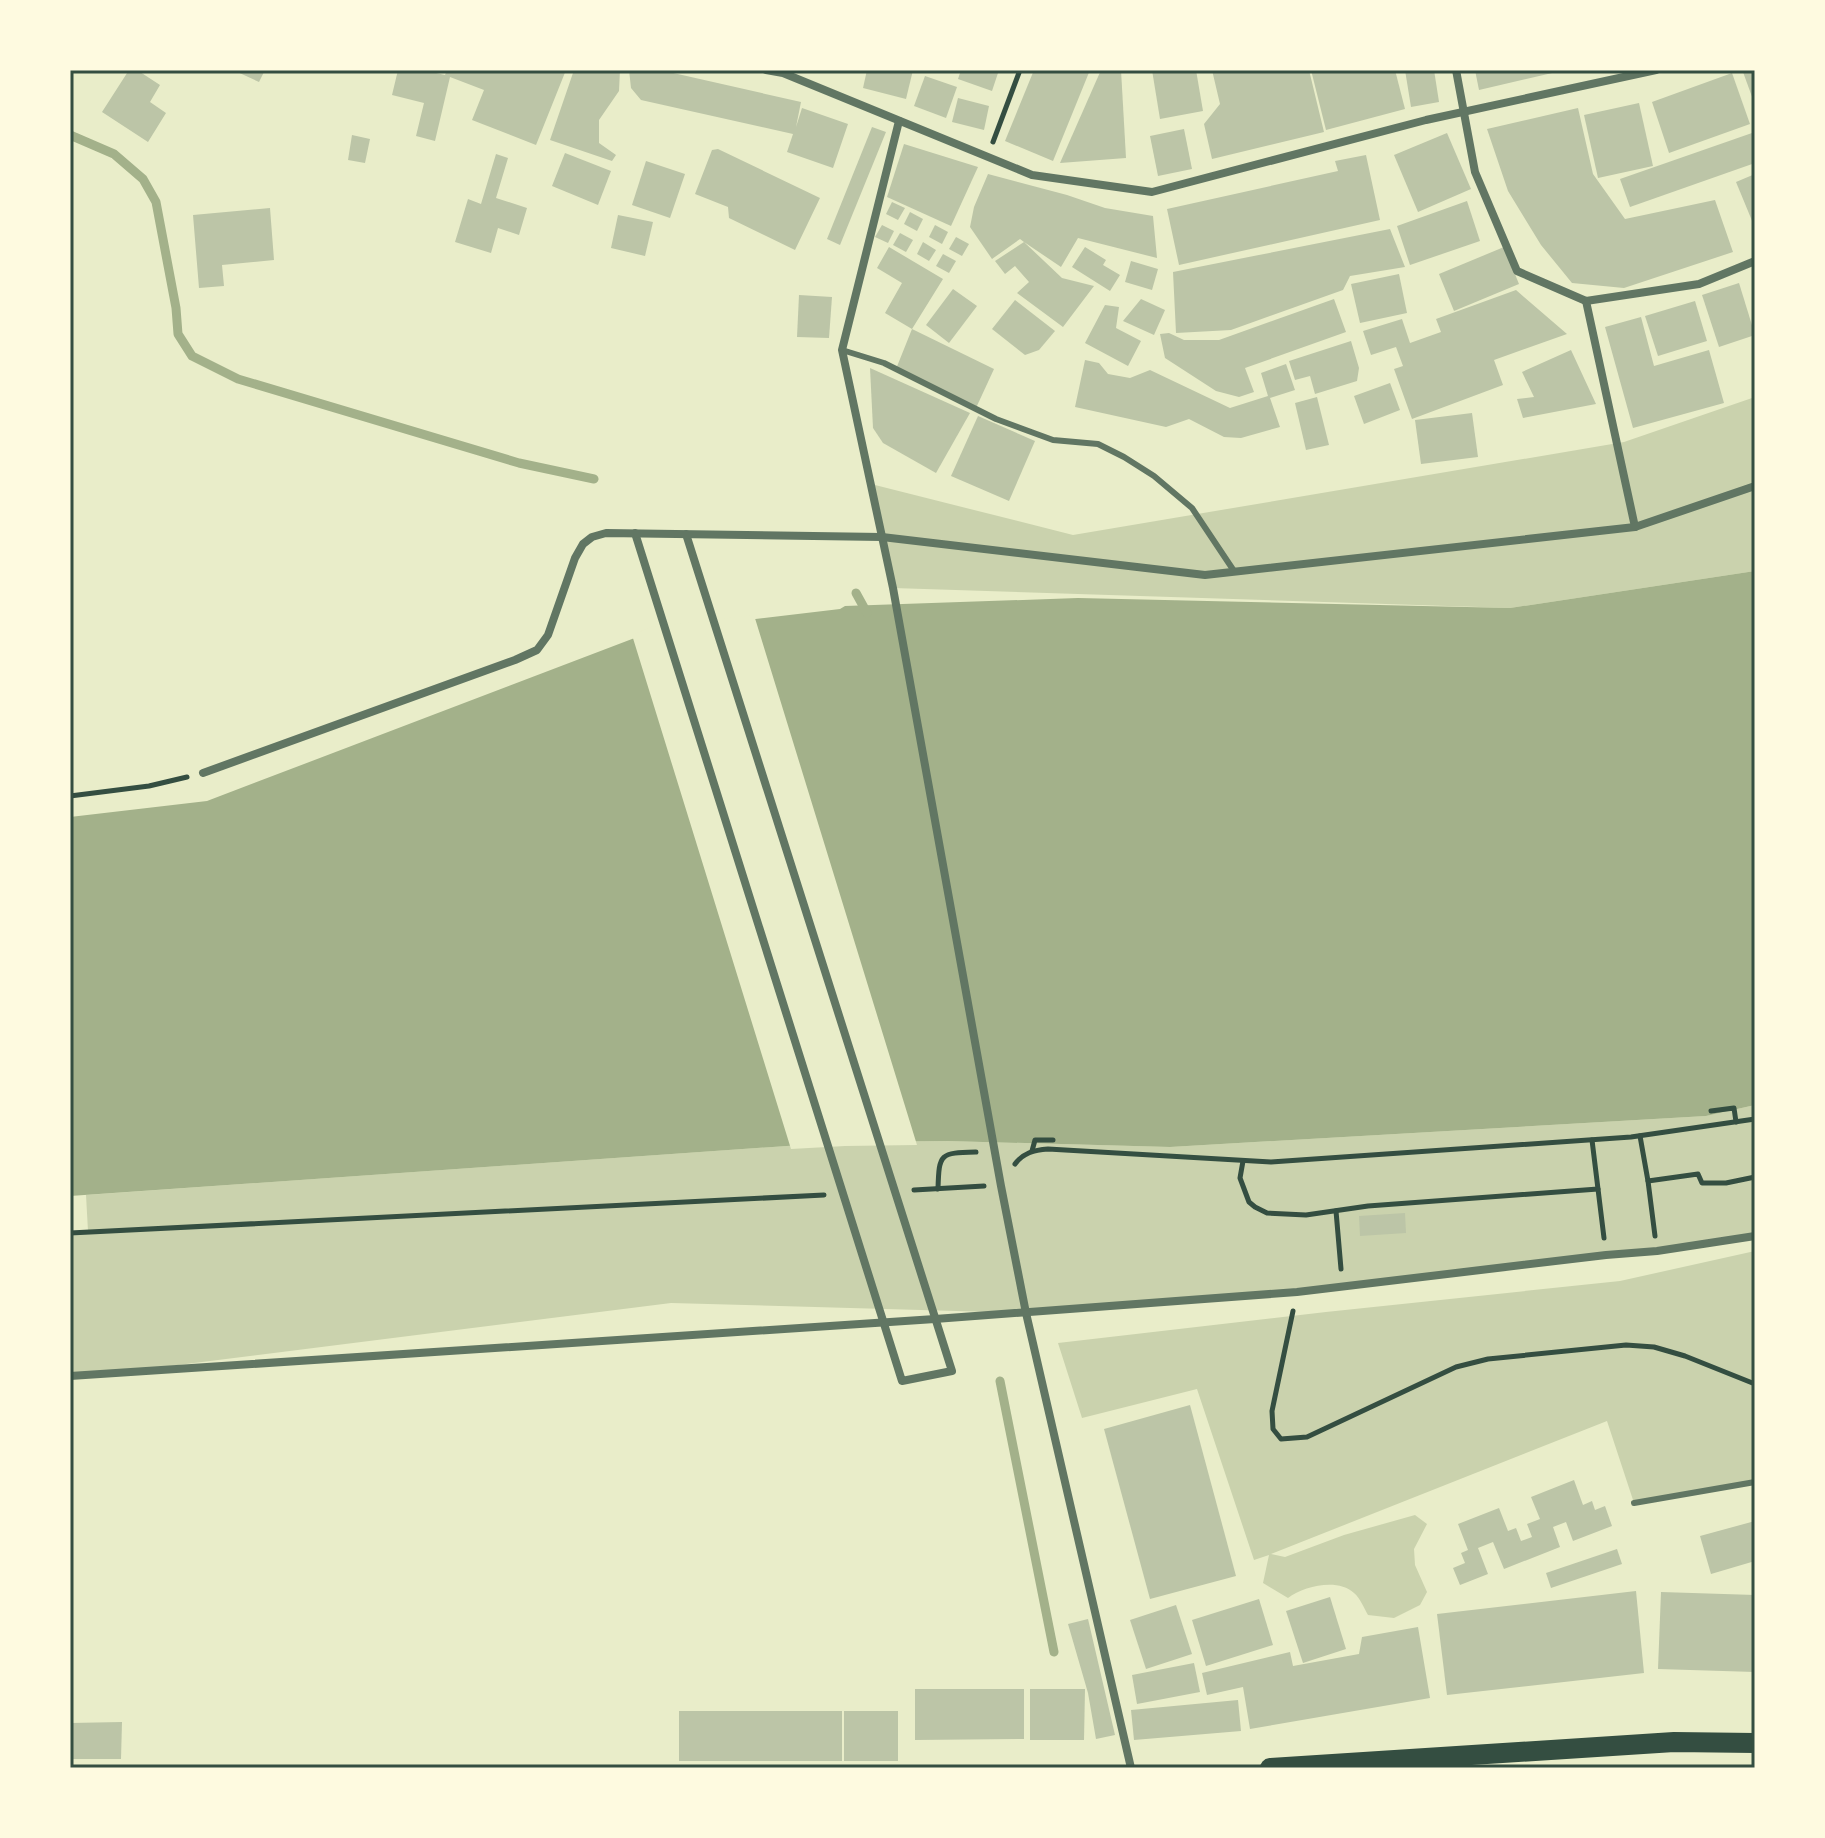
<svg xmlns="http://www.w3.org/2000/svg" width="1825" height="1838" font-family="Lato,sans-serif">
  <rect width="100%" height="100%" fill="#e9edc9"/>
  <g fill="#cad2ad">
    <polygon points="1755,397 1755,571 1510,608 893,588 871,484 1073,535 1624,442"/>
    <polygon points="1755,1105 1755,1234 1659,1249 1297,1292 1026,1313 671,1303 122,1372 70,1376 70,1233 88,1231 86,1195 844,1142 947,1141 1170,1147 1706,1116"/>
    <path d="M1755 1251V1482L1634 1503 1607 1421 1271 1554 1285 1557 1344 1535 1415 1515 1427 1524 1414 1549 1415 1565 1427 1592 1420 1605 1394 1618 1368 1615C1364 1608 1360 1598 1354 1593 1338 1578 1304 1586 1288 1598L1263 1583 1269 1555 1254 1560 1197 1389 1082 1418 1058 1343 1326 1312 1620 1281Z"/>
  </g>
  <polygon fill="#a3b18a" points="1755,571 1755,1105 1706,1116 1170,1147 947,1141 844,1142 70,1196 70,817 207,801 653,631 840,609 845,606 1078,598 1510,608"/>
  <polygon fill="#e9edc9" points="754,615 917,1145 845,1146 791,1149 632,635 651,627"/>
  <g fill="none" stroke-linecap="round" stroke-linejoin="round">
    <g stroke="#a3b18a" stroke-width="9">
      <polyline points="70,135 114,154 143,179 156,202 176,308 178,334 192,356 238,379 519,463 594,479"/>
      <polyline points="856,593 867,613"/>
      <polyline points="1000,1381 1054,1652"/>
    </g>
  </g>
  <g fill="#bcc5a7">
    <polygon points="129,70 137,70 160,85 150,102 166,113 148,142 102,112"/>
    <polygon points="233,70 265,70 259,82"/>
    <polygon points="398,70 423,70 445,75 447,70 566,70 536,145 472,120 484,90 450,77 435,141 416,136 424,103 392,95"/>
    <polygon points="574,70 620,70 619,91 599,120 599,143 616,155 612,161 550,140"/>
    <polygon points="629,70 660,70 801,102 796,127 802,108 848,124 833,168 787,152 793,134 641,100 631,88"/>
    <polygon points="867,70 913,70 906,99 863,88"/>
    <polygon points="961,70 999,70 992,91 958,79"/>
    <polygon points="1034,70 1090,70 1053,161 1005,141"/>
    <polygon points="1101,70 1121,70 1126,158 1060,163"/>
    <polygon points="1152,70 1196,70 1203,111 1160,119"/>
    <polygon points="1212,70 1309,70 1324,132 1212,159 1204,124 1220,104"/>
    <polygon points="1311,70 1395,70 1405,109 1326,130"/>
    <polygon points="1405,70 1434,70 1439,102 1411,107"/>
    <polygon points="1475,70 1561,70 1561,71 1479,90"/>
    <polygon points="1746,70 1755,70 1755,105 1743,72"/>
    <polygon points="1732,73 1750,124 1669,153 1652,102"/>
    <polygon points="925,76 957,87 946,118 914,106"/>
    <polygon points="958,98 989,106 984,130 952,122"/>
    <polygon points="1639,103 1653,166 1598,178 1584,115"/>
    <polygon points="1578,108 1593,174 1625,219 1715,200 1733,252 1624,288 1572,283 1541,245 1508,191 1487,129"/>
    <polygon points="872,127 886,132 840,245 827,239"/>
    <polygon points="1184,129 1192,169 1158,176 1150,136"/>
    <polygon points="1447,133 1471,189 1418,212 1394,155"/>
    <polygon points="1752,133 1755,143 1755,163 1630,207 1620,179"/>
    <polygon points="352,135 370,139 365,163 348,160"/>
    <polygon points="904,144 978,167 951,226 887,197"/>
    <polygon points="718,149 820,198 795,250 729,218 728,207 695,194 712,150"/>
    <polygon points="565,153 611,171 598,205 552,186"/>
    <polygon points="496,154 508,158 496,198 527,208 519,235 498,228 491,253 455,242 468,199 481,204"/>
    <polygon points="1366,155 1380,220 1179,265 1167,209 1338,171 1335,161"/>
    <polygon points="646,161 685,174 670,218 632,205"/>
    <polygon points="988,174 1067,195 1105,208 1153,216 1157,258 1078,238 1061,267 1024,242 1062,278 1094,286 1063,327 1017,293 1029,282 1015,266 1005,274 995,261 1024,242 1020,239 992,259 970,227 974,207"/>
    <polygon points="1755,174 1755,228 1736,182"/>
    <polygon points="1467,201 1480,241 1410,265 1397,226"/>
    <polygon points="892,202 905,208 898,220 886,214"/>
    <polygon points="270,208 274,260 222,265 224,286 199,288 193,215"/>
    <polygon points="910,212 923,219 917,231 904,224"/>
    <polygon points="618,215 653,222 645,256 611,248"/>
    <polygon points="882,225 894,231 888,243 875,237"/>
    <polygon points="935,225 948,232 942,244 929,237"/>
    <polygon points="1390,229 1405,267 1350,276 1343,290 1231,330 1176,333 1173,272"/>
    <polygon points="900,233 913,240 906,252 893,245"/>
    <polygon points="956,237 969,244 962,256 949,249"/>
    <polygon points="923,242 936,250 929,261 917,254"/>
    <polygon points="889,247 943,279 912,329 885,313 902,283 877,268"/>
    <polygon points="1085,247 1106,260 1103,265 1120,275 1110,291 1072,267"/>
    <polygon points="1504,247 1519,284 1454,311 1439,274"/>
    <polygon points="943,254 956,261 949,273 936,266"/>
    <polygon points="1131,261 1158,269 1152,290 1125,282"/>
    <polygon points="1399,274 1407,313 1360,323 1351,284"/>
    <polygon points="1739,283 1755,335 1719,347 1702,295"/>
    <polygon points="953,289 977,306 949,343 926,325"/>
    <polygon points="1516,290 1567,334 1494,360 1503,385 1412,419 1394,369 1403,366 1396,347 1371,355 1363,331 1402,319 1410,343 1441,332 1436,319"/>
    <polygon points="799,295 832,297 829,338 797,337"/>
    <polygon points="1141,299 1165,310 1154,335 1123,321"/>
    <polygon points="1334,299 1346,332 1245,368 1254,392 1239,397 1216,391 1165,358 1160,334 1169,333 1184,340 1219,340"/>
    <polygon points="1015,300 1055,331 1039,350 1025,355 992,329"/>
    <polygon points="1695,301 1707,341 1658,356 1645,316"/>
    <polygon points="1105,305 1119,307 1116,328 1141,341 1128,366 1085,343"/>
    <polygon points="1641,317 1654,366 1709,350 1724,403 1633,428 1605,327"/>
    <polygon points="912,329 994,369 976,408 896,369"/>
    <polygon points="1351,341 1359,368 1357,381 1315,394 1310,376 1295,380 1289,361"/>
    <polygon points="1571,350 1596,404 1523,418 1517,399 1534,397 1522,372"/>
    <polygon points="1085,360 1099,363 1108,374 1130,378 1150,370 1230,408 1268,396 1261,373 1286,364 1295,390 1270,398 1280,427 1241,438 1224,437 1189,419 1166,427 1075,407"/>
    <polygon points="870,368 970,413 936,473 883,443 873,428"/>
    <polygon points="1390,383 1400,410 1364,424 1354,396"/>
    <polygon points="1317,397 1329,445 1306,450 1295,403"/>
    <polygon points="1472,413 1478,457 1421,464 1415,420"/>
    <polygon points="978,416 1035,441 1009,501 951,476"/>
    <polygon points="1405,1213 1406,1233 1360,1236 1359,1216"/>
    <polygon points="1190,1405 1236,1576 1150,1599 1104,1429"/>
    <polygon points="1574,1480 1583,1505 1592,1501 1595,1510 1605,1506 1612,1526 1573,1541 1566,1522 1553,1527 1560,1547 1504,1569 1493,1542 1478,1548 1488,1574 1460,1585 1453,1568 1465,1563 1461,1553 1468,1550 1458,1524 1499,1508 1508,1531 1516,1528 1521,1541 1532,1537 1527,1524 1540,1519 1531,1497"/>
    <polygon points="1755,1521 1755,1561 1711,1574 1700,1536"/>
    <polygon points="1617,1549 1622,1564 1551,1588 1546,1573"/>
    <polygon points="1636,1591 1644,1673 1447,1695 1437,1614"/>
    <polygon points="1661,1592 1755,1595 1755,1672 1658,1669"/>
    <polygon points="1330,1597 1346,1649 1303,1663 1286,1611"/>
    <polygon points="1259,1599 1273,1645 1206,1666 1192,1620"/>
    <polygon points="1176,1605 1192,1654 1146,1669 1130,1620"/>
    <polygon points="1088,1619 1115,1735 1096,1739 1088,1693 1068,1624"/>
    <polygon points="1418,1627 1430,1698 1250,1729 1243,1687 1207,1695 1202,1673 1290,1652 1293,1666 1359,1654 1362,1637"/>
    <polygon points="1194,1663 1200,1692 1137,1704 1132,1675"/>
    <polygon points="915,1689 1024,1689 1024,1739 915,1740"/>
    <polygon points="1030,1689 1085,1689 1084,1740 1030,1740"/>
    <polygon points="1238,1700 1241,1731 1134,1740 1131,1710"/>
    <rect x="679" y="1711" width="163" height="50"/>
    <rect x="844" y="1711" width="54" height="50"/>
    <polygon points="122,1722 121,1759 70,1759 70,1723"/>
  </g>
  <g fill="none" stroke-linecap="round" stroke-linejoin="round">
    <g stroke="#344e41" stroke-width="5">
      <polyline points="993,142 1020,70"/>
      <polyline points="70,796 149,786 187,777"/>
      <polyline points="1711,1111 1734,1108 1736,1122"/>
      <polyline points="1640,1136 1648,1181 1698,1174 1702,1183 1726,1183 1755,1177"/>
      <polyline points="1592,1140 1604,1238"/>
      <polyline points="1032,1151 1035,1140 1053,1140"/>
      <polyline points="1243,1161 1240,1178 1249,1202 1255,1207 1267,1213 1306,1215 1368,1206 1598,1189"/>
      <path d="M1015 1164C1023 1153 1034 1150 1048 1149L1271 1162 1631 1137 1755 1119"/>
      <polyline points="1648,1181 1655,1236"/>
      <path d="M938 1189C939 1153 940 1153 976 1152"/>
      <polyline points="914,1190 984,1186"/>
      <polyline points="1336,1211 1341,1269"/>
      <polyline points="70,1233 824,1195"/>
      <polyline points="1293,1311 1272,1411 1273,1429 1281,1439 1307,1437 1456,1367 1488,1359 1626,1345 1654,1347 1685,1356 1755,1384"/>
    </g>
    <g stroke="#617663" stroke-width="6">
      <polyline points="842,350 884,363 996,419 1023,429 1053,440 1098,444 1124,457 1154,476 1192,508 1234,571"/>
      <polyline points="1634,1503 1755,1482"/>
    </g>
    <g stroke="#617663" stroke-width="8">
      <polyline points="766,70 783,73 1032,175 1152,192 1426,120 1656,70"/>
      <polyline points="1456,70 1475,172 1517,271 1586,301 1699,284 1755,261"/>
      <polyline points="899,121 842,350 893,588 1001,1186 1026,1313 1131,1768"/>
      <polyline points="1586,301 1635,527"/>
      <polyline points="635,533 902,1381 952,1371 686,534"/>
      <polyline points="203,773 515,660 537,650 548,635 575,558 583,544 592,537 606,533 882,537 1205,575 1635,527 1755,486"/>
      <polyline points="70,1376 935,1319 1297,1292 1606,1255 1657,1251 1755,1236"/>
    </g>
    <polyline stroke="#344e41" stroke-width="20" points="1270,1768 1674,1742 1755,1743"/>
  </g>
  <rect width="1825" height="1838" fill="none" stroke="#fefae0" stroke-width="144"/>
  <rect x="72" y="72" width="1681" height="1694" fill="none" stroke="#344e41" stroke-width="3"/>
</svg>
